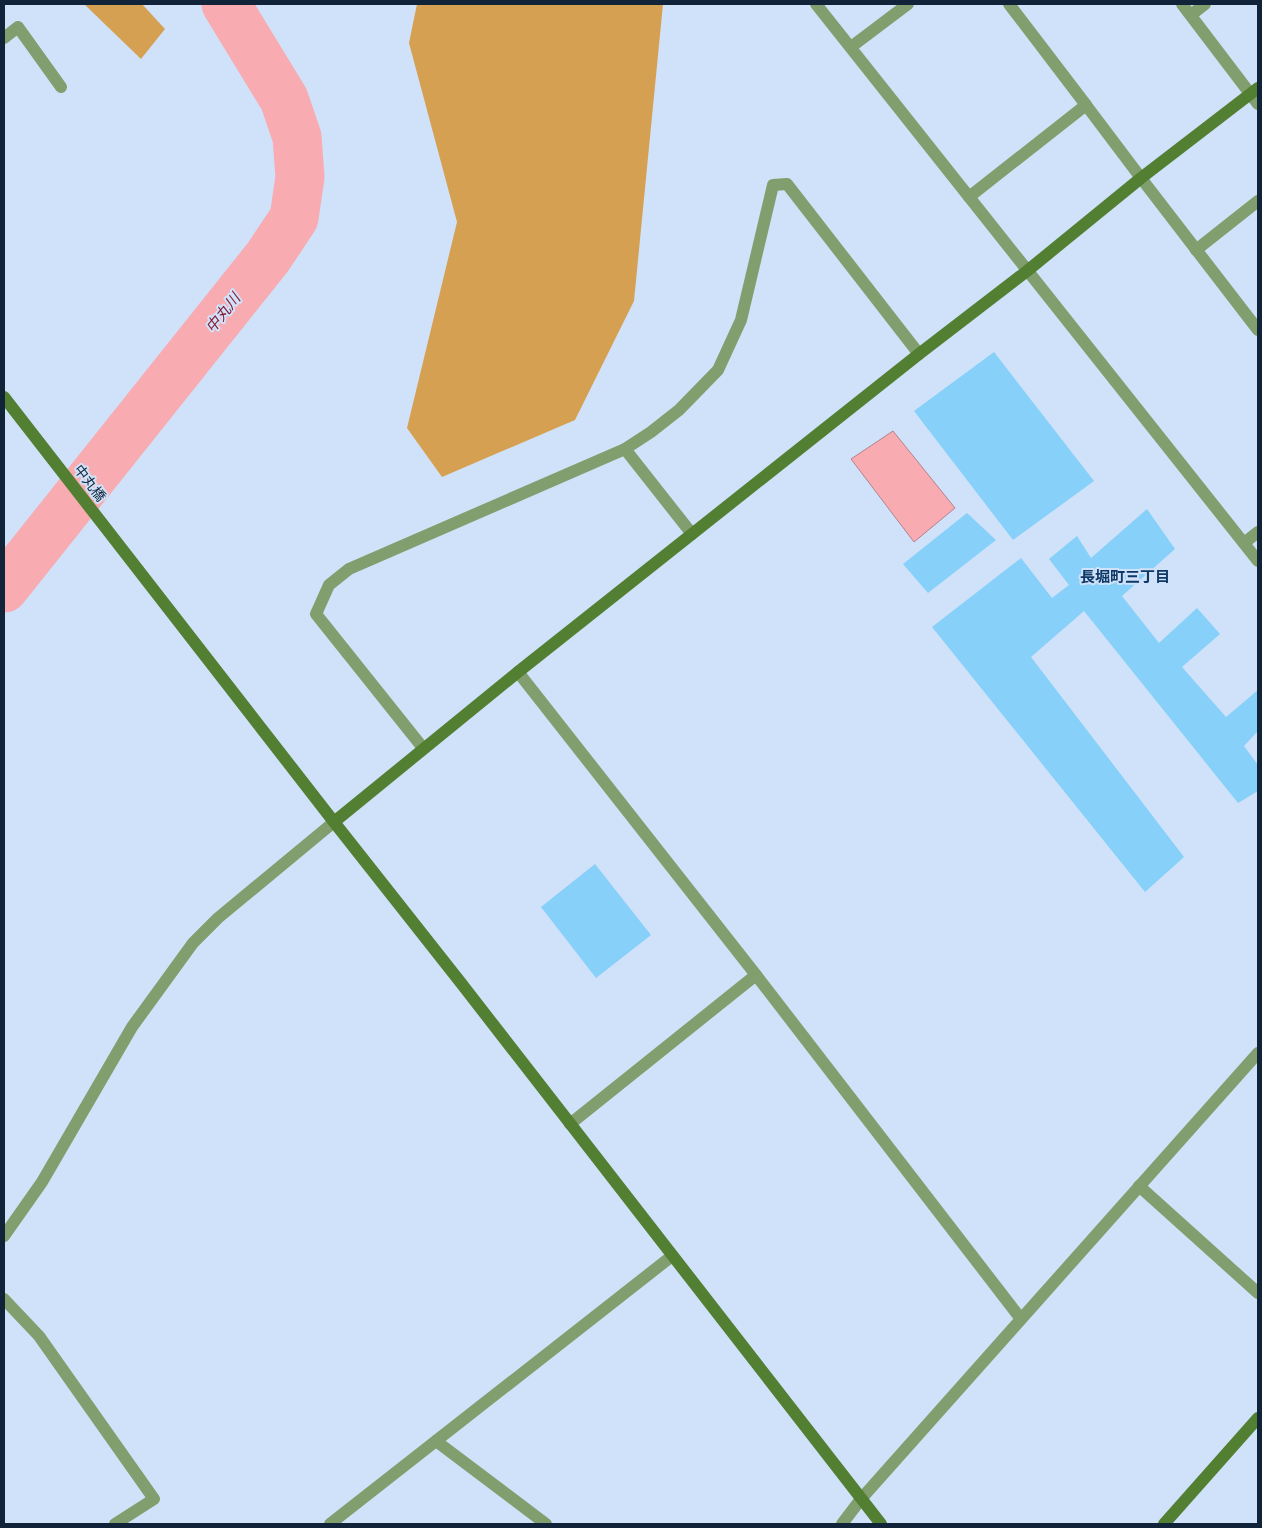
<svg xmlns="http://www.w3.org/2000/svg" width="1262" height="1528" font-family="Georgia,'Noto Sans JP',serif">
  <rect width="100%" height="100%" fill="#cfe2f9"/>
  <g fill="#d6a052">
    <polygon points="84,4 142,4 165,29 141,59"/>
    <polygon points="417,4 663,4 634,301 575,420 442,477 407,428 457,222 409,43"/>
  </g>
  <polygon fill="#f8abb1" stroke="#b3828d" points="893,431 955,508 914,542 851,459"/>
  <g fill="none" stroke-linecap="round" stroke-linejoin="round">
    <polyline stroke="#f8abb1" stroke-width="49" points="4,588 268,257 294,218 300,177 297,137 284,99 226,4"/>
  </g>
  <g fill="#87d0f9">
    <polygon points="994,352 1094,481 1013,540 914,411"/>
    <polygon points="1147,509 1175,549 1122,596 1159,643 1197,608 1220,634 1182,667 1226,717 1258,690 1258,731 1244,746 1258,765 1258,791 1238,803 1084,611 1031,657 1184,857 1145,892 932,627 1021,558 1052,598 1069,585 1049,559 1077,536 1091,558"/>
    <polygon points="967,513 996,540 928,593 903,564"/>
    <polygon points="595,864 651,935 596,978 541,907"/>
  </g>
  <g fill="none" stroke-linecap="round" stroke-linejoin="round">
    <polyline stroke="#819f6e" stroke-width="12" points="4,38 18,27 61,87"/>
    <g stroke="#819f6e" stroke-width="12">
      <polyline points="816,4 1258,561"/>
      <polyline points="1182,4 1258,104"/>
      <polyline points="1191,15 1205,4"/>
      <polyline points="851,47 908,4"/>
      <polyline points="1086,105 1141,178 1258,330"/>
      <polyline points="969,197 1086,105 1009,4"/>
      <polyline points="1196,250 1258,201"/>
      <polyline points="625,449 692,534"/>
      <polyline points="1244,543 1258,532"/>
      <polyline points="518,672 756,975 1021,1319"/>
      <polyline points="423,748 316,614 329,585 349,569 625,449 651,432 679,410 718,370 741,320 773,185 787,184 919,354"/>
      <polyline points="570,1124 756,975"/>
      <polyline points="1139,1186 1258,1293"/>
      <polyline points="4,1236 42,1182 132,1027 193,943 218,918 334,822"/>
      <polyline points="4,1299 39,1336 154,1499 115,1524"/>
      <polyline points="436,1441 546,1524"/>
      <polyline points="330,1524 672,1256"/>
      <polyline points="842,1524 861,1499 1258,1053"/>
    </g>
    <g stroke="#527f31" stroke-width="12">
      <polyline points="4,397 334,822 461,983 881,1524"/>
      <polyline points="334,822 518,672 919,354 1027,271 1141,178 1258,88"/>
      <polyline points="1164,1524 1258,1418"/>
    </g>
  </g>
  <g text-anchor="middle" stroke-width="4" stroke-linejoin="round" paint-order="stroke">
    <g font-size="14" fill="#112338" stroke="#cfe2f9">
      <text transform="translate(90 483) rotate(52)" y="5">中丸橋</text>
    </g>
    <g font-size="15" font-style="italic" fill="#881932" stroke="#cfe2f9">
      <text transform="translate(223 313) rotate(-51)" y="5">中丸川</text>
    </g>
    <g font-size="15" font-weight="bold" fill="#0e3866" stroke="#cfe2f9">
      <text x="1125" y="582">長堀町三丁目</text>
    </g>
  </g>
  <rect width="1262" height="1528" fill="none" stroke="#112338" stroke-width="10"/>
</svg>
